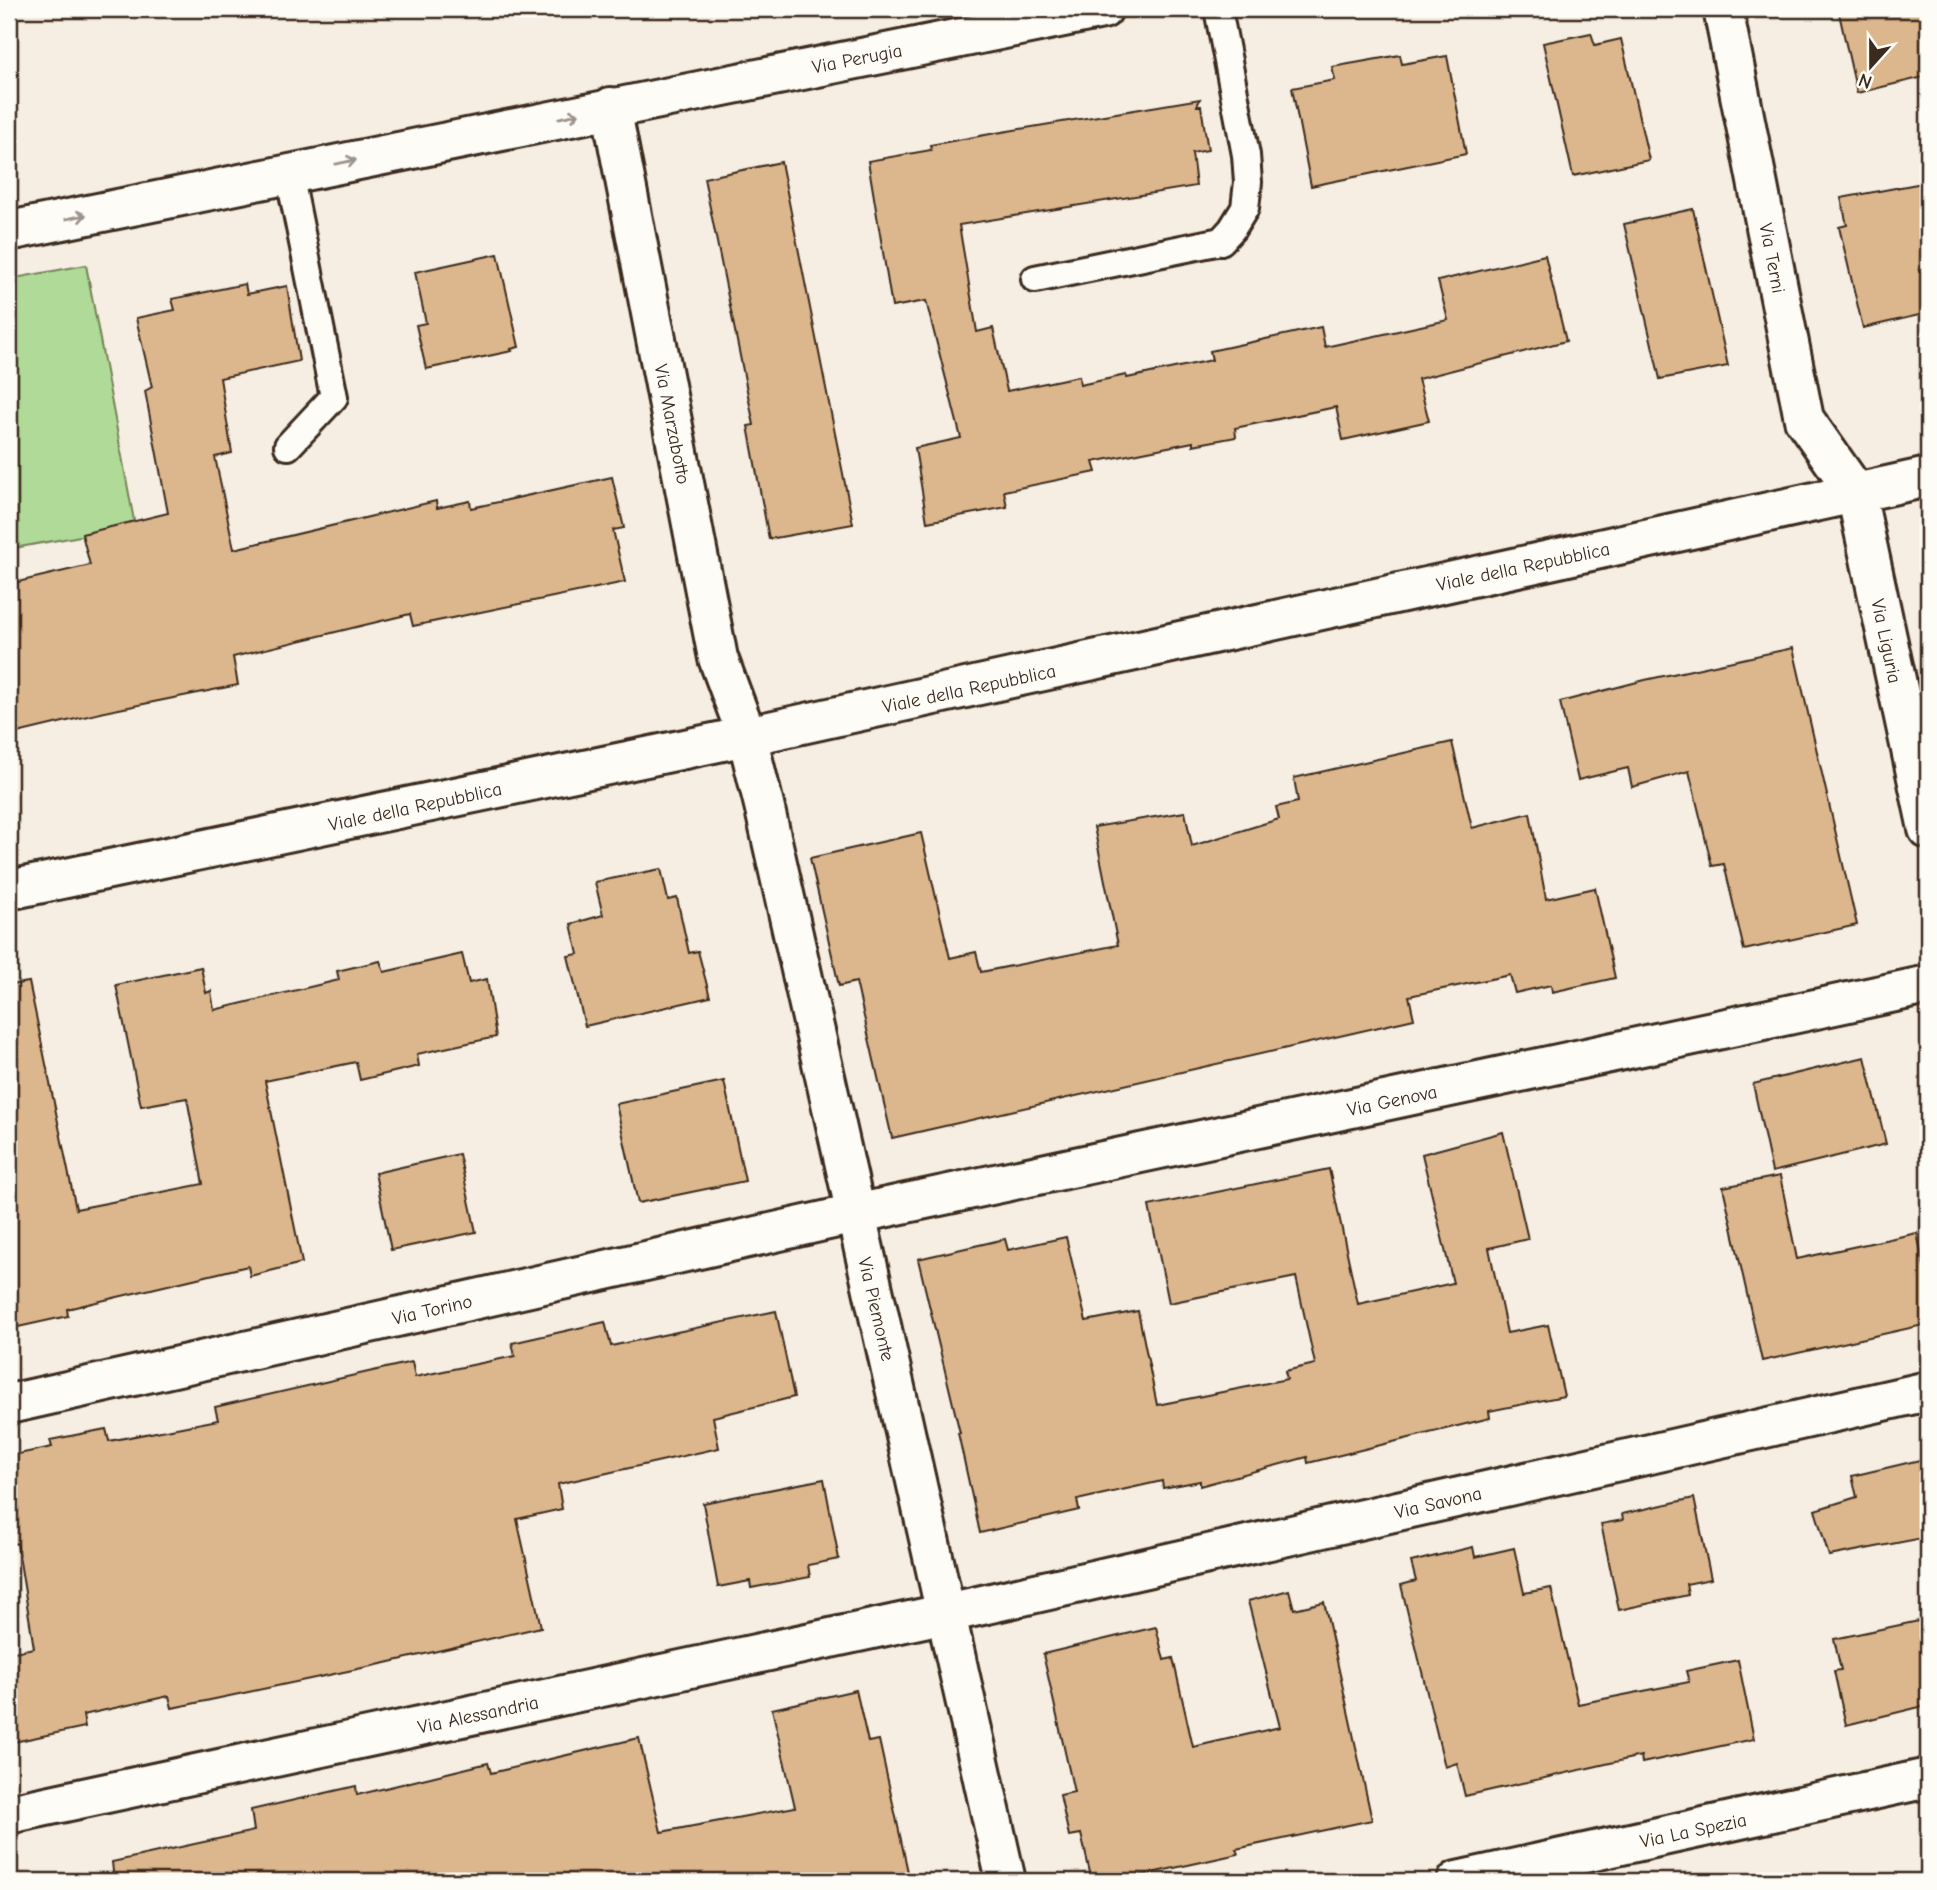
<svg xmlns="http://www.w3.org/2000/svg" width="1937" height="1890" font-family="'Comic Neue',sans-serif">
  <rect width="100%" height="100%" fill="#f6eee2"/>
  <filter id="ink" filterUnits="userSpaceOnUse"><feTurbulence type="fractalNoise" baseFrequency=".0143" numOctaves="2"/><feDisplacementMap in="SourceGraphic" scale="14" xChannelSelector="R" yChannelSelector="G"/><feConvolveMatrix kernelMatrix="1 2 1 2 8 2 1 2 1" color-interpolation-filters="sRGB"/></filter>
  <g filter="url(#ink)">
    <polygon fill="#b0da97" stroke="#76825a" stroke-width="2" points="86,265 135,526 9,549 9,279"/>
    <g fill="#dcb78d" stroke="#3b2a1e" stroke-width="2">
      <polygon points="1838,9 1928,9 1928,76 1857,93"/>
      <polygon points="1591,33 1595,45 1621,39 1649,160 1573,176 1543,43"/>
      <polygon points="1400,55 1402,64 1447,56 1466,154 1311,186 1292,88 1335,80 1332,67"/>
      <polygon points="1200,99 1197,106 1201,106 1208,150 1192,153 1196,186 959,225 977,332 993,328 1007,391 1079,376 1080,385 1126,375 1127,378 1212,360 1210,351 1321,327 1325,347 1448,320 1438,281 1545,255 1566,341 1418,379 1429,421 1343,440 1336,407 1235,428 1236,437 1193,445 1193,442 1093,462 1096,472 1004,491 1007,507 927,522 915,448 961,438 926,301 892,307 868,161 931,150 930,145 996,133"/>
      <polygon points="781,162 853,524 769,539 748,426 754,425 704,178"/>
      <polygon points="1928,182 1928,313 1863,328 1839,227 1847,225 1841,198"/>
      <polygon points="1693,209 1728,366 1660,379 1624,224"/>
      <polygon points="498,254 519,347 511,349 512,351 426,369 416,325 426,323 415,272"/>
      <polygon points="245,284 247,294 287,286 299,361 220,378 232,453 215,457 234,549 436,501 437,508 470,501 471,508 612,477 624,528 613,530 625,582 413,626 410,614 233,657 238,685 109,711 9,735 9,584 90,565 82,534 168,513 145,391 152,387 136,318 175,310 172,299"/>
      <polygon points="1793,648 1857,925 1744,950 1724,864 1712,866 1689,771 1632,787 1628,768 1578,780 1560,702 1645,680"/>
      <polygon points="1452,742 1472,828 1530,813 1546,899 1595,888 1615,978 1552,992 1551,985 1515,993 1510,975 1409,996 1414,1019 892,1138 856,982 839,986 810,858 921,833 950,958 976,952 981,972 1118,945 1094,827 1185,812 1192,846 1279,819 1276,807 1298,802 1294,778"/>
      <polygon points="661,869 668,900 677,898 689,953 698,951 710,997 585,1026 568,956 578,954 571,924 603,915 595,882"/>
      <polygon points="462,954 469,983 487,979 496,1037 417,1054 419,1066 360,1080 356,1062 265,1081 302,1263 250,1276 248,1266 67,1309 68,1316 9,1329 9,985 29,982 76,1209 203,1184 187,1098 141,1106 116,985 201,967 206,993 211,991 214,1010 339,980 337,971 380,961 384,972"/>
      <polygon points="1865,1057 1886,1144 1772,1172 1753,1084"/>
      <polygon points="724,1081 745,1181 638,1203 616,1104"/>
      <polygon points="1503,1132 1528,1239 1489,1248 1507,1333 1548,1325 1564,1396 1489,1411 1490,1418 1308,1463 1307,1457 1200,1486 1200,1481 1163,1488 1162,1481 1077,1500 1079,1510 980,1533 958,1433 960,1433 918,1259 1005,1239 1008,1250 1066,1237 1086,1321 1138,1311 1157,1405 1287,1379 1285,1371 1315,1364 1296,1277 1169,1303 1149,1206 1329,1169 1358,1304 1453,1283 1422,1154"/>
      <polygon points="459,1154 476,1232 391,1250 375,1173"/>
      <polygon points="1780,1176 1797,1259 1917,1233 1928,1286 1928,1324 1762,1361 1723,1187"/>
      <polygon points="776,1311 794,1397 713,1417 719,1448 558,1484 562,1509 517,1519 541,1627 386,1663 172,1708 169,1696 83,1715 85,1727 9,1743 9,1653 34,1648 17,1543 9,1545 9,1456 52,1447 50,1440 106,1429 109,1441 218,1420 215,1407 412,1362 415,1377 515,1356 512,1343 605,1322 611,1346"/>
      <polygon points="1928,1458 1928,1537 1829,1556 1815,1510 1857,1497 1852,1476"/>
      <polygon points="824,1479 839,1559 808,1565 810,1577 751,1588 750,1581 718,1587 703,1503"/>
      <polygon points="1694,1498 1711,1579 1686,1584 1688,1595 1619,1610 1601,1524 1623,1520 1622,1514"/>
      <polygon points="1473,1547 1475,1557 1514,1548 1524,1593 1551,1588 1578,1704 1689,1682 1686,1671 1738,1660 1754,1739 1642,1763 1641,1756 1465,1796 1457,1763 1445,1767 1401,1585 1416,1581 1411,1562"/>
      <polygon points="1289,1590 1294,1609 1324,1602 1372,1820 1236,1849 1238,1854 1115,1881 1092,1881 1081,1834 1069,1836 1060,1795 1074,1792 1043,1654 1156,1627 1164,1660 1173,1658 1193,1747 1280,1727 1248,1601"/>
      <polygon points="1928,1619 1928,1705 1846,1725 1834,1671 1841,1670 1834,1639"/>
      <polygon points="856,1690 868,1742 879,1740 910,1881 114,1881 112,1862 254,1831 251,1810 356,1786 357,1795 488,1763 491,1773 639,1738 661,1832 795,1807 772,1709"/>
    </g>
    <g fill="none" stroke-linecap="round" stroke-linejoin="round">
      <defs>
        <g id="lane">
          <polyline points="1035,279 1221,241 1232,229 1245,208 1248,182 1246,155 1218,9"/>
          <polyline points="288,446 334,397 289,173"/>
        </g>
        <g id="street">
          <polyline points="1723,9 1804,419 1856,493 1928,829"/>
          <polyline points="611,107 718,658 747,736 764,805 1006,1881"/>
          <polyline points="9,231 1103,9"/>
          <polyline points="9,1404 855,1214 1928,985"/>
          <polyline points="9,1814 947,1613 1928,1391"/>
          <polyline points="1457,1881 1928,1778"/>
        </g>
        <polyline id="secondary" points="9,890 747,736 1928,477"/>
      </defs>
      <use href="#lane" stroke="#3b2a1e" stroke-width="32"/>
      <use href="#street" stroke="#3b2a1e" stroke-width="44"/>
      <use href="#secondary" stroke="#3b2a1e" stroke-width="44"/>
      <use href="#lane" stroke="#fdfcf7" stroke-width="26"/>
      <use href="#street" stroke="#fdfcf7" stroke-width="38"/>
      <use href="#secondary" stroke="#fdfcf7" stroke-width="38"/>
    </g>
    <defs><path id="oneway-shaft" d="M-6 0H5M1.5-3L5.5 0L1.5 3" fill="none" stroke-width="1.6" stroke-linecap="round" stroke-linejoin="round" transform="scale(1.75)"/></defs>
    <g stroke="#9c938a">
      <use href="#oneway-shaft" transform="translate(569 116) rotate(-12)"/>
      <use href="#oneway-shaft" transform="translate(346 162) rotate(-12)"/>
      <use href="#oneway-shaft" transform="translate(76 217) rotate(-12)"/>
    </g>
  </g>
  <g text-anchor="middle" stroke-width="6" stroke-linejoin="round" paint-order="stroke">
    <g font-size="19" fill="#3b2a1e" stroke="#fdfcf7">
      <text transform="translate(857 58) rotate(-11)" y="7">Via Perugia</text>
      <text transform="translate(1773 258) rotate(79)" y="7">Via Terni</text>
      <text transform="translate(673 424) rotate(79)" y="7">Via Marzabotto</text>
      <text transform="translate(1523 566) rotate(-12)" y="7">Viale della Repubblica</text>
      <text transform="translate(1887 641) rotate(78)" y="7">Via Liguria</text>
      <text transform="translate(969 688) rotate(-12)" y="7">Viale della Repubblica</text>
      <text transform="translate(415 806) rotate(-12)" y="7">Viale della Repubblica</text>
      <text transform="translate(1392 1100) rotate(-12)" y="7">Via Genova</text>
      <text transform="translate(432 1309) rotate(-13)" y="7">Via Torino</text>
      <text transform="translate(877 1309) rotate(77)" y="7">Via Piemonte</text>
      <text transform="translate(1438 1502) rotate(-13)" y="7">Via Savona</text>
      <text transform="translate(478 1714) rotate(-12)" y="7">Via Alessandria</text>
      <text transform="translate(1693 1830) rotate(-12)" y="7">Via La Spezia</text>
    </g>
  </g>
  <rect width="1937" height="1890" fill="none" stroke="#fdfcf7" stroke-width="35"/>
  <rect x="18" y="18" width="1902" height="1855" fill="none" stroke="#3b2a1e" stroke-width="2.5" filter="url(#ink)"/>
  <g transform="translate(1871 66) rotate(201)" stroke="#fdfcf7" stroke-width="5" paint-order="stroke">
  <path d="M0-5L12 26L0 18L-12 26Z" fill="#3b2a1e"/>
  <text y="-10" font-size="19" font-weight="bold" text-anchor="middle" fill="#3b2a1e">N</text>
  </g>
</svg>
